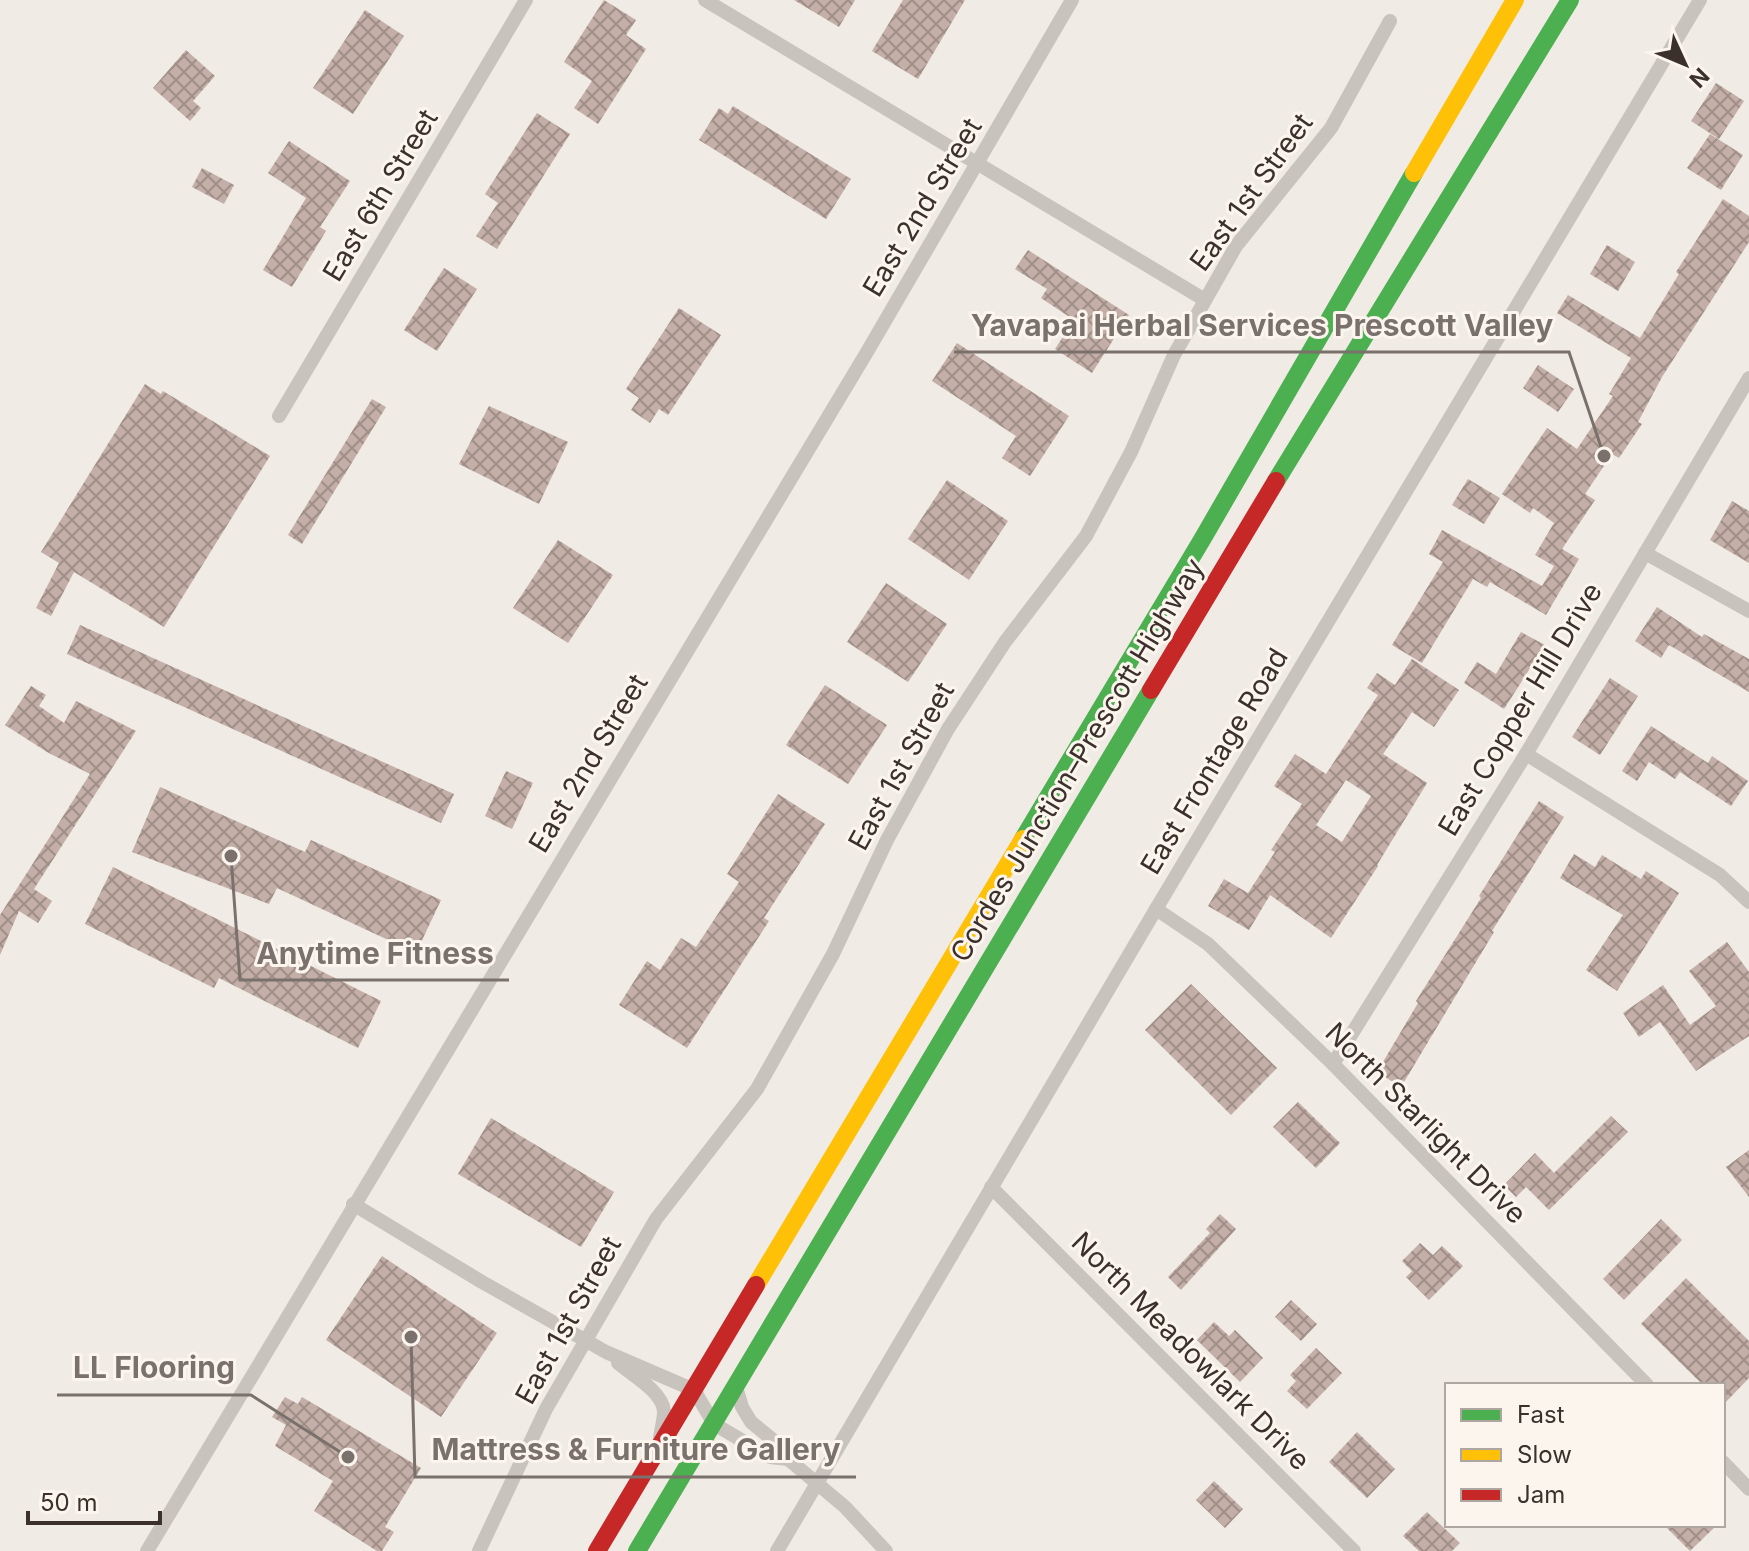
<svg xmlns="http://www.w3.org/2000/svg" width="1749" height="1551" font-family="Inter,sans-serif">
  <defs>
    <pattern id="building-cross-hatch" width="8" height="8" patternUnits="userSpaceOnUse" patternTransform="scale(2)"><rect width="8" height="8" fill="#c3afa7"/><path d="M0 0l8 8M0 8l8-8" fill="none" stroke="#a08f88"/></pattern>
  </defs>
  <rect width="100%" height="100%" fill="#f0ebe5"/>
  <g fill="url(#building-cross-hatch)" fill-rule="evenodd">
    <polygon points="604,0 636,20 626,35 646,49 598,124 574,108 592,81 564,62"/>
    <polygon points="794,0 855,0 839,27"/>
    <polygon points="903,0 965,0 918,79 872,51"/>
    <polygon points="365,10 404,36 353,114 313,88"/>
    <polygon points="186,50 215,76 193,101 201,108 190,121 153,88"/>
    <polygon points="1716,83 1744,101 1719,139 1691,121"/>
    <polygon points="733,106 851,179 826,219 699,140 719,108 728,114"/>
    <polygon points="537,113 570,134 497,249 476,236 498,203 485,194"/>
    <polygon points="1710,134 1743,155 1721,190 1687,168"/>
    <polygon points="289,141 350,181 320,227 326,231 292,287 263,270 306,198 268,173"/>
    <polygon points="202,168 234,185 224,204 192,187"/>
    <polygon points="1723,199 1749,216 1749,242 1662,377 1638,422 1642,424 1619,458 1612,454 1585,494 1595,500 1562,549 1579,559 1546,615 1490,582 1487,587 1473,579 1422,663 1392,645 1443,562 1429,554 1442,530 1542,586 1554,566 1535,555 1554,523 1533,508 1530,513 1502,494 1547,428 1577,449 1613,396 1609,394 1631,358 1557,313 1568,295 1640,338 1679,274 1676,272"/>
    <polygon points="1607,245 1635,262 1618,291 1590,274"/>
    <polygon points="1028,250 1129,315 1092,373 1055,349 1074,320 1041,298 1047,289 1015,269"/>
    <polygon points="444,268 477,289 437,351 404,330"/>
    <polygon points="679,308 721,335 668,415 659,409 650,423 631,410 639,398 626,389"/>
    <polygon points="957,343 1069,416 1030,476 1002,458 1016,436 932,381"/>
    <polygon points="1538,365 1574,389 1558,412 1523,388"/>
    <polygon points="145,384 161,394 163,391 270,456 164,627 74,572 51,616 36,608 59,563 41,552"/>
    <polygon points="372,399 386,407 302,544 288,535"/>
    <polygon points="489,406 568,442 539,504 459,464"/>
    <polygon points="1468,479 1500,498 1484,524 1452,505"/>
    <polygon points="947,480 1008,521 969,580 908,539"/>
    <polygon points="1732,501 1749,511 1749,563 1710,540"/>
    <polygon points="558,540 613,575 568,643 513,608"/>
    <polygon points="886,583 947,624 908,682 847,642"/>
    <polygon points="1657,607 1702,637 1704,634 1749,659 1749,692 1669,645 1661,658 1635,641"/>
    <polygon points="80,625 454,794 441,823 67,654"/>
    <polygon points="1521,632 1545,645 1504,709 1464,683 1477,662 1496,674"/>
    <path d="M1412 659 1459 690 1434 727 1412 712 1383 754 1427 783 1377 865 1378 866 1331 938 1270 895 1249 930 1208 906 1224 879 1248 893 1275 852 1271 850 1302 804 1274 786 1295 754 1326 774 1378 695 1367 688 1377 673 1395 685ZM1346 780 1371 796 1342 842 1316 825Z"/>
    <polygon points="1610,678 1638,696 1600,755 1572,737"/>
    <polygon points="825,685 887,725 848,784 786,745"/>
    <polygon points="31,686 46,695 39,706 64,723 76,701 136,731 34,889 52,901 38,923 19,911 0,955 0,915 90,774 47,752 5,725"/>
    <polygon points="1651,726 1708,763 1712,756 1748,781 1731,806 1680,772 1675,779 1649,762 1637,781 1622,771"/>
    <polygon points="506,771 533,783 512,829 485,816"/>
    <polygon points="160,787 305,852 311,840 441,900 416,953 277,888 269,904 132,852"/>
    <polygon points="778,794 825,824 764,918 769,921 687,1048 619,1005 647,961 660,970 681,938 696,947 739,882 727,874"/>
    <polygon points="1539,801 1564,817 1492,931 1494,932 1401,1087 1377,1072 1418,1003 1416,1001 1481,898 1479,896"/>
    <polygon points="1574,854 1595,867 1602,855 1641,879 1646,871 1679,893 1617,991 1586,970 1623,915 1560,878"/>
    <polygon points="113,867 381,1001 358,1048 219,978 214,988 85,924"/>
    <polygon points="1727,942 1749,972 1749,1036 1696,1071 1660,1022 1639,1037 1623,1013 1663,985 1690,1025 1716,1006 1689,971"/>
    <polygon points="1191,984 1277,1068 1231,1115 1145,1030"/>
    <polygon points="1298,1102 1340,1143 1316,1168 1273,1127"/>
    <polygon points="1611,1116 1628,1132 1549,1210 1526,1187 1516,1197 1504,1185 1535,1153 1554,1173"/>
    <polygon points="491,1118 614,1192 581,1247 458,1174"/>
    <polygon points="1749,1150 1749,1197 1726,1167"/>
    <polygon points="1220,1214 1236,1229 1181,1290 1168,1277 1210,1233 1206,1229"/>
    <polygon points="1661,1219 1682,1240 1624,1300 1603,1279"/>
    <polygon points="1420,1243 1433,1255 1442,1246 1463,1266 1429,1300 1406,1277 1412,1271 1402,1261"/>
    <polygon points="382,1256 497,1333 441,1417 326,1340"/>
    <polygon points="1686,1278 1749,1341 1749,1378 1723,1405 1723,1385 1703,1385 1641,1324"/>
    <polygon points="1291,1300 1317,1324 1301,1341 1275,1317"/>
    <polygon points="1214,1322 1229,1336 1235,1330 1263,1358 1240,1382 1197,1340"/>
    <polygon points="1316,1348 1342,1373 1307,1409 1287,1391 1296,1381 1290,1375"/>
    <polygon points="285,1397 298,1404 302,1397 421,1468 385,1527 394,1532 382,1551 377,1551 314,1511 333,1481 275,1446 286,1425 272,1417"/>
    <polygon points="1357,1432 1395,1469 1367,1498 1329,1462"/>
    <polygon points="1214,1481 1243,1509 1225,1528 1196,1500"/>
    <polygon points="1427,1512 1460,1543 1452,1551 1419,1551 1403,1536"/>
    <polygon points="1664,1525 1717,1525 1690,1551"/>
  </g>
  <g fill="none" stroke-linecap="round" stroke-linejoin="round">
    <g stroke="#c9c3be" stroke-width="14">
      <polyline points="705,0 1205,300"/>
      <polyline points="279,416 526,0"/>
      <polyline points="1645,553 1749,611"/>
      <polyline points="1526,754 1720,875 1749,902"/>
      <polyline points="1156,909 1208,944 1333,1064 1647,1385"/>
      <polyline points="1333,1064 1526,754 1749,378"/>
      <polyline points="991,1187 1354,1551"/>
      <polyline points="353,1204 482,1282 606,1352 694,1390 714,1424 770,1457 788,1459"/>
      <path d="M618 1363C632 1375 662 1391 664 1411 664 1420 661 1430 660 1438"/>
      <polyline points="736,1387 742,1407 751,1422 779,1445 788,1459 845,1507 886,1551"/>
      <polyline points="1723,1462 1749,1489"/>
      <polyline points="147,1551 867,352 1072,0"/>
      <polyline points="479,1551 546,1409 656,1219 757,1089 833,954 887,840 948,729 1005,642 1086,536 1131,452 1174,355 1236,246 1331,128 1390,21"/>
      <polyline points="777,1551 1156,909 1700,0"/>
    </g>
    <g stroke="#4caf50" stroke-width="18">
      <polyline points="1276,481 1570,0"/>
      <polyline points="1023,839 1203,538 1414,173"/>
      <polyline points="637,1551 1151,690"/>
    </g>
    <g stroke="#ffc107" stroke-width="18">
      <polyline points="1414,173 1515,0"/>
      <polyline points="756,1285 1023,839"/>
    </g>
    <g stroke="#c62828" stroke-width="18">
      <polyline points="1151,690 1276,481"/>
      <polyline points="597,1551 756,1285"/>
    </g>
  </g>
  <g text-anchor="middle" stroke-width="6" stroke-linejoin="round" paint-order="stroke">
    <g font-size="28" fill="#3b302b" stroke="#fbf5ee">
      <text transform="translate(1251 192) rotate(-54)" y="10">East 1st Street</text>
      <text transform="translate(380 195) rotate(-59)" y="10">East 6th Street</text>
      <text transform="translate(922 207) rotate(-59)" y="10">East 2nd Street</text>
      <text transform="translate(1520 709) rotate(-59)" y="10">East Copper Hill Drive</text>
      <text transform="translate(1077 760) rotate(-59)" y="10">Cordes Junction–Prescott Highway</text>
      <text transform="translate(1214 761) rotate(-59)" y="10">East Frontage Road</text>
      <text transform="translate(588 763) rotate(-59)" y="10">East 2nd Street</text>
      <text transform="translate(901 766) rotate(-61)" y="10">East 1st Street</text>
      <text transform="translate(1426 1123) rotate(45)" y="10">North Starlight Drive</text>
      <text transform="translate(568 1320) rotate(-61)" y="10">East 1st Street</text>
      <text transform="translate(1191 1351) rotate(45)" y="10">North Meadowlark Drive</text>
    </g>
  </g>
  <path fill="none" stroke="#7a716c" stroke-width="3" d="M1604 456L1569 352H954M231 856L240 980H509M348 1457L251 1395H57M411 1337L415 1477H856"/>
  <g fill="#7a716c" stroke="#fbf5ee" stroke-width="3">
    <circle cx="1604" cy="456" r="8"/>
    <circle cx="231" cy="856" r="8"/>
    <circle cx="348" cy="1457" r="8"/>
    <circle cx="411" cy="1337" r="8"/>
  </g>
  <g font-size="30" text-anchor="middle" font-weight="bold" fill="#7a716c" stroke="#fbf5ee" stroke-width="6" stroke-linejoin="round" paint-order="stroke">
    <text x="1262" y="336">Yavapai Herbal Services Prescott Valley</text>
    <text x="375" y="964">Anytime Fitness</text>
    <text x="154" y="1378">LL Flooring</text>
    <text x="636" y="1460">Mattress &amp; Furniture Gallery</text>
  </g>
  <rect x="1445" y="1383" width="280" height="144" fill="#fbf5ee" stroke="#aea6a0" stroke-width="2"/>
  <rect x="1461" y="1409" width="40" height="12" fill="#4caf50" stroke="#aea6a0" stroke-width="2"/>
  <text x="1517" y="1423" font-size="24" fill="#3b302b">Fast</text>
  <rect x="1461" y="1449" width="40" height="12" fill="#ffc107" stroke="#aea6a0" stroke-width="2"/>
  <text x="1517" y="1463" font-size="24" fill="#3b302b">Slow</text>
  <rect x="1461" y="1489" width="40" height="12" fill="#c62828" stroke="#aea6a0" stroke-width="2"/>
  <text x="1517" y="1503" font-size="24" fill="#3b302b">Jam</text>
  <g transform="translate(1685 64) rotate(134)" stroke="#fbf5ee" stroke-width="6" paint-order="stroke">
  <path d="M0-6L14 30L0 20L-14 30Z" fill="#3b302b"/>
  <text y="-12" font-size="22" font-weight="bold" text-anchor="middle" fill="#3b302b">N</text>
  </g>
  <path d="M28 1511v12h132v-12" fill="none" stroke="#3b302b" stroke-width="4"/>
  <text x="40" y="1511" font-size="24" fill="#3b302b" stroke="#fbf5ee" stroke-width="6" paint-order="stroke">50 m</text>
</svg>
